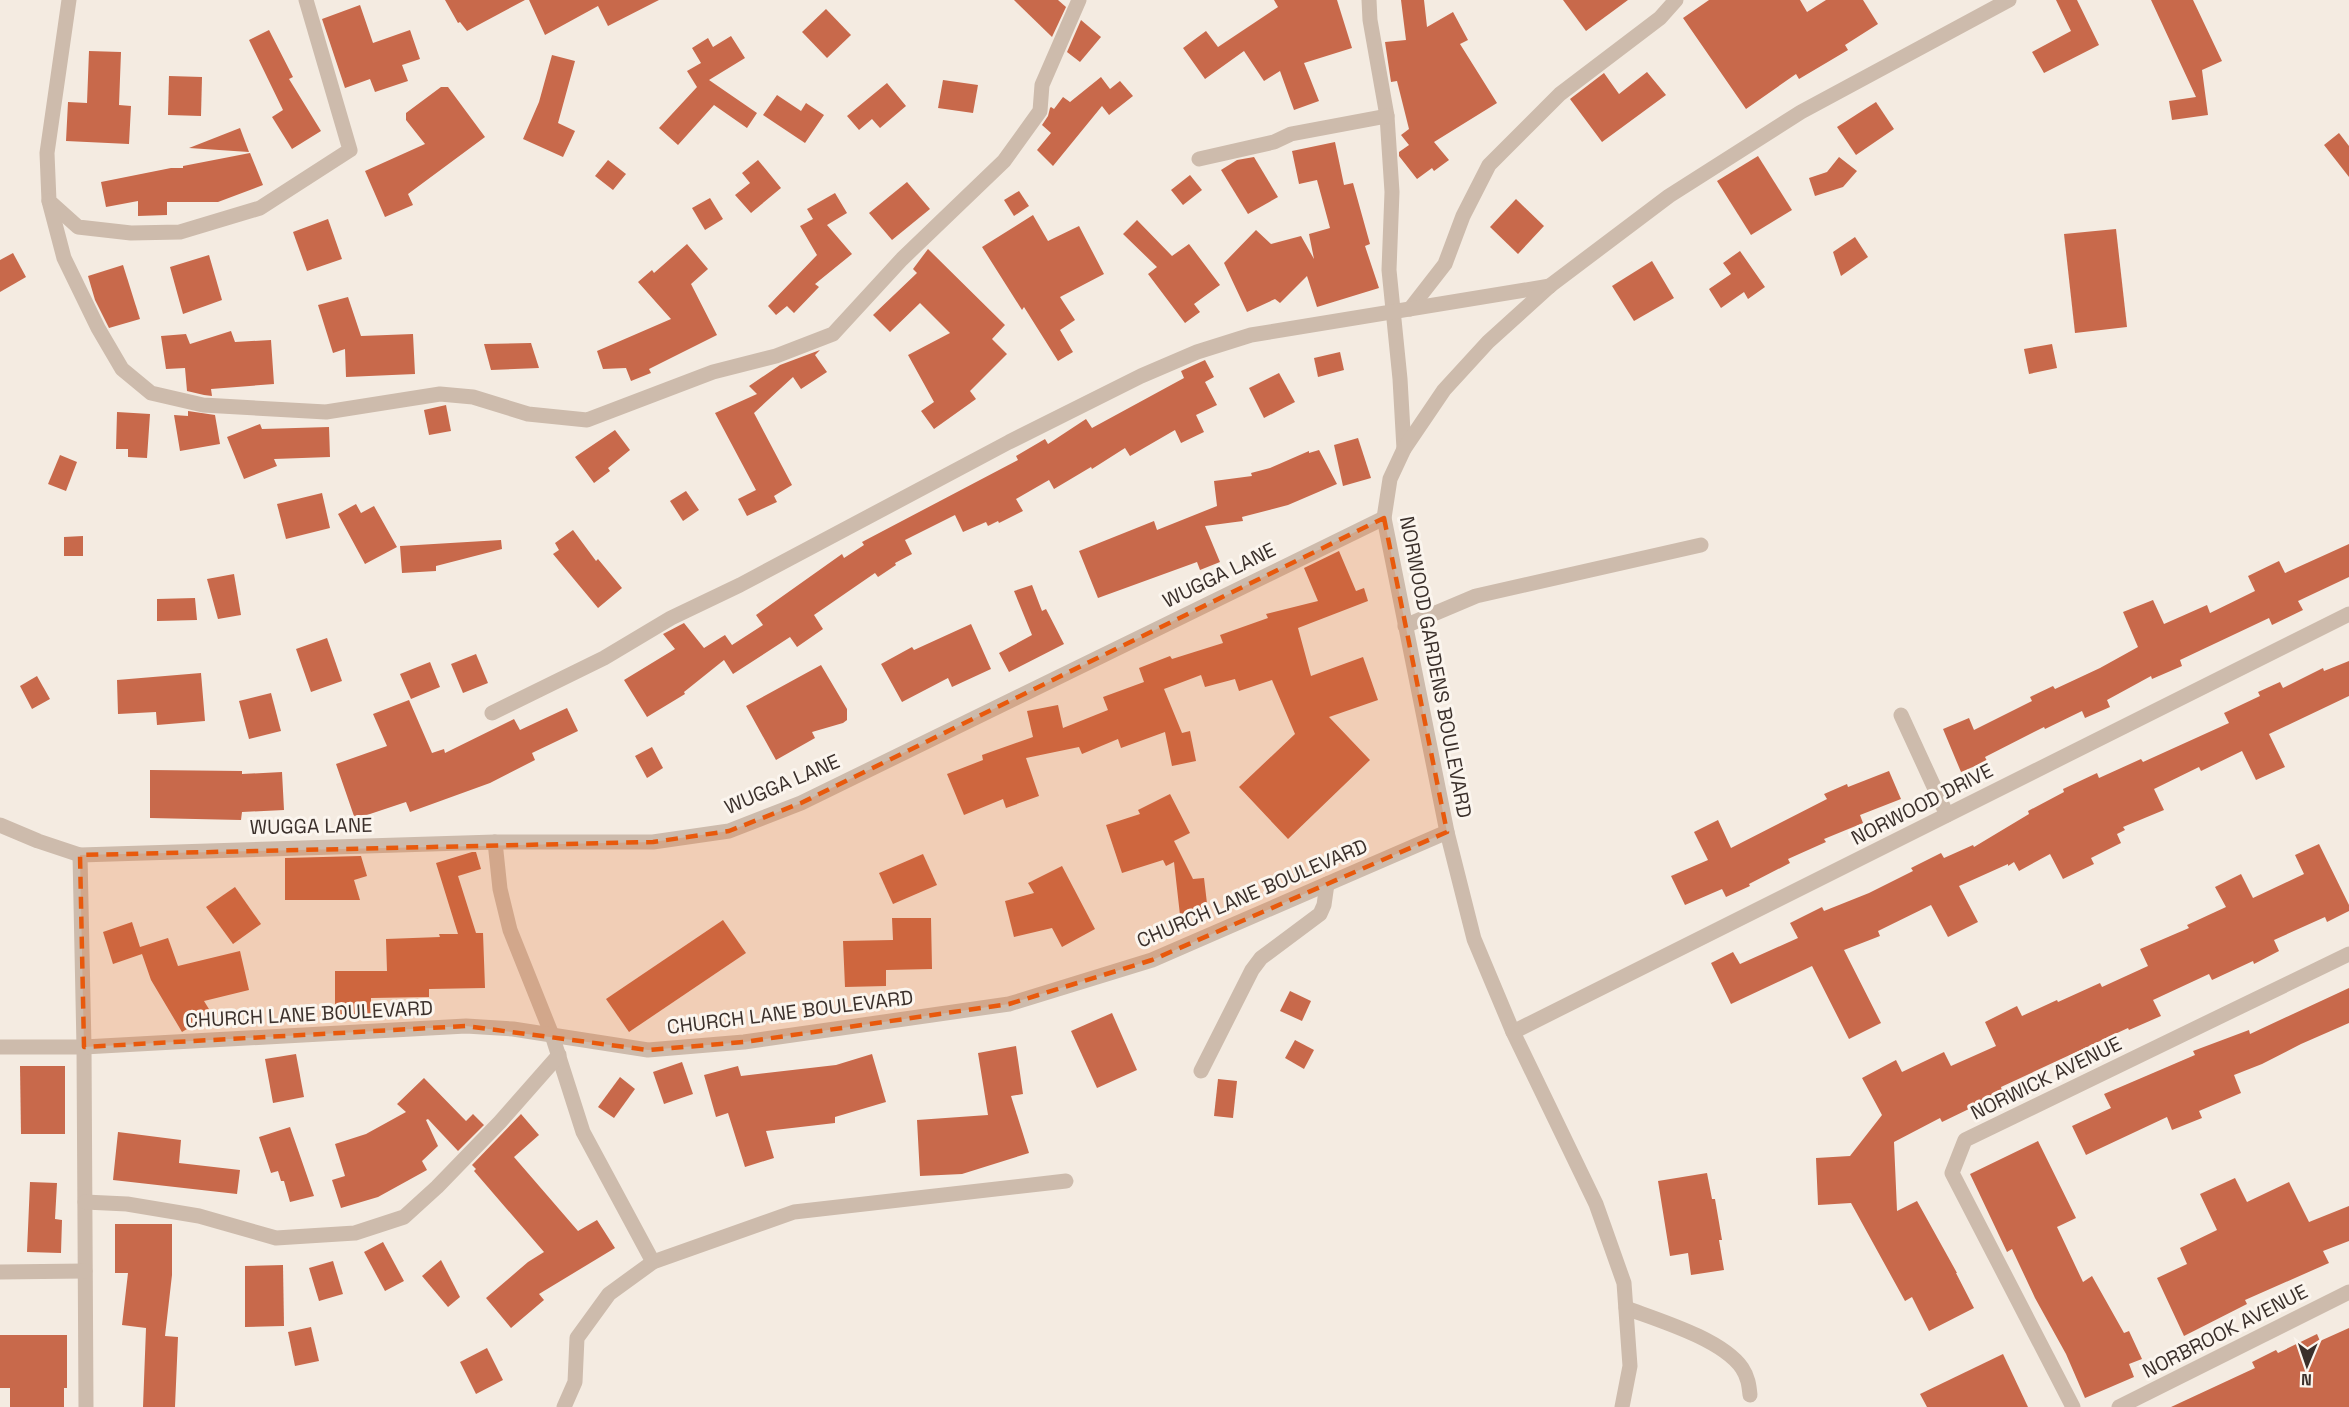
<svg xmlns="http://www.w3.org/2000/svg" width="2349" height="1407" font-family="'Space Grotesk',sans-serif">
  <rect width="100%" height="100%" fill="#f4ebe1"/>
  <g fill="#c8694b">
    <polygon points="445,0 525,0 467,31 460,22 458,23"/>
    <polygon points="529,0 659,0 608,26 598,6 545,35"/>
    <polygon points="1014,0 1058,0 1066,7 1052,37"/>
    <polygon points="1274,0 1337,0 1352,48 1304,63 1319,101 1294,110 1280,71 1264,81 1244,51 1205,79 1183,48 1206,31 1218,47 1278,7"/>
    <polygon points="1401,0 1424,0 1427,27 1453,12 1468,40 1460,44 1497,103 1434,142 1449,160 1434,171 1432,168 1417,179 1399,156 1399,152 1409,145 1401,135 1409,129 1397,81 1391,82 1385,42 1406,40"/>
    <polygon points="1563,0 1628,0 1586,31"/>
    <polygon points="1709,0 1800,0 1807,12 1826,0 1863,0 1878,24 1845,45 1848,50 1799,79 1796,74 1746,109 1683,18"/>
    <polygon points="2056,0 2077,0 2099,45 2044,73 2032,52 2071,31"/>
    <polygon points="2151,0 2193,0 2222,61 2202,70 2208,115 2172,120 2169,101 2196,97"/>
    <polygon points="360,5 373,43 410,30 420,59 402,65 408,81 375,92 370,79 345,88 322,19"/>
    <polygon points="826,9 851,35 827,58 802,32"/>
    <polygon points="1081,20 1101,37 1080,62 1067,52"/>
    <polygon points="269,30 293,77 289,79 321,131 292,149 272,117 283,110 249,40"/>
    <polygon points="731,36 745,58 709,80 757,113 747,128 714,105 678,145 659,128 697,87 687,71 701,63 692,48 708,38 713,47"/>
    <polygon points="89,51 121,52 119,105 131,106 129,144 66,141 68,102 87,103"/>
    <polygon points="552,55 575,61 558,123 575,131 563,157 523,139 539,102"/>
    <polygon points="1647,72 1666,95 1602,142 1570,99 1604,73 1619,94"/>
    <polygon points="169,76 202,77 201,116 168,115"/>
    <polygon points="1101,77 1110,89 1120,81 1133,96 1109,115 1102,106 1053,166 1037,150 1051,133 1042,125 1048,116 1050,108 1051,107 1054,109 1063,97 1070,102"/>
    <polygon points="943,80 978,85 973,113 938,108"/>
    <polygon points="887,83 906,106 880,128 872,119 859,130 847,116"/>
    <polygon points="441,87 448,87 485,137 408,194 413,205 385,217 365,171 425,144 406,120 406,113"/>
    <polygon points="777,95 801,111 806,103 824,115 805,143 763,115"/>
    <polygon points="1876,102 1894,129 1856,155 1837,127"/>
    <polygon points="240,128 249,152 189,148"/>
    <polygon points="2339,133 2349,146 2349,177 2324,145"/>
    <polygon points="1335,142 1344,185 1353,183 1370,244 1365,246 1379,288 1317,307 1307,276 1280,303 1275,299 1247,312 1224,263 1256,230 1271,244 1301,236 1314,259 1309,234 1330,228 1317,180 1299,184 1292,151"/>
    <polygon points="250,153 263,185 218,202 167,202 167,215 138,216 138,201 106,207 101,182 171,168 183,168 183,166"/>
    <polygon points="1758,156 1792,210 1751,235 1717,181"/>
    <polygon points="1254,157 1278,197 1248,214 1221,170 1237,160"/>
    <polygon points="1839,157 1857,171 1843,187 1815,196 1809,178 1827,172"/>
    <polygon points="608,160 626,174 613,190 595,176"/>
    <polygon points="758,160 781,188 751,213 735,195 750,183 742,173"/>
    <polygon points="1190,175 1202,190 1183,205 1171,190"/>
    <polygon points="907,182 930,209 892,240 869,213"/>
    <polygon points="1019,191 1029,206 1014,216 1004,200"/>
    <polygon points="835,193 847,213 827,225 852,254 815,284 819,287 794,313 787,306 776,315 768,306 817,255 800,226 813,219 807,209"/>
    <polygon points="710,198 723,219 705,230 692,208"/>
    <polygon points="1516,199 1544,226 1518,254 1490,227"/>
    <polygon points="1033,215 1048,241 1079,226 1104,274 1060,297 1075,320 1060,330 1073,352 1058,361 1024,307 1022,310 982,247"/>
    <polygon points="328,219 342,259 307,271 293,232"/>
    <polygon points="1137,220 1172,256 1189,244 1220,285 1194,304 1200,312 1185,323 1148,274 1157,267 1123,234"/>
    <polygon points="2116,229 2127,327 2075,333 2064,234"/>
    <polygon points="1855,237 1868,257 1841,276 1833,252"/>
    <polygon points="687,244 708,269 691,284 717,335 649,369 651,373 631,381 626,368 603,369 597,351 671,319 638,282 652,270 654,273"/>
    <polygon points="928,249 1005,325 992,339 1007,354 970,391 976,399 934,429 921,411 934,402 908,355 950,333 920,303 890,332 873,315 917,273 913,269"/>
    <polygon points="1740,251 1765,287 1748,299 1744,292 1721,308 1709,289 1731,274 1723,263"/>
    <polygon points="13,253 26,277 0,292 0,260"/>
    <polygon points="209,255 222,300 183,314 170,267"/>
    <polygon points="1652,261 1674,298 1634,321 1612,286"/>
    <polygon points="123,265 140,319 109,328 95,300 88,276"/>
    <polygon points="348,297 361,336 413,334 415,374 346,377 345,349 333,353 318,305"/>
    <polygon points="231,331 235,342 271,340 274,384 211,389 212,396 204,395 187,391 185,368 166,369 161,336 186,334 190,344"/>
    <polygon points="531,343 539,368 491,370 484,344"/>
    <polygon points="2052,344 2057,368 2029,374 2024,349"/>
    <polygon points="820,350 815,355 827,372 801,389 793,377 754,413 792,485 774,496 777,502 747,516 738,499 756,490 715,413 757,394 749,386 780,365"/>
    <polygon points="1340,352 1344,370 1318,377 1314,358"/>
    <polygon points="1205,360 1214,377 1205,382 1217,405 1196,415 1204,432 1181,443 1175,430 1130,456 1125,448 1092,469 1091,467 1054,489 1049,480 1016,499 1023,511 999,523 998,521 988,526 986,522 963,532 955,515 905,540 912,554 895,563 896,565 878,577 875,573 814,615 823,629 797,647 790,637 733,674 724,660 684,692 685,694 647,717 624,680 675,649 663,634 684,623 704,648 725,635 732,645 763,625 756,615 842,554 844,558 864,545 862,542 1018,460 1016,456 1045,439 1048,444 1086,419 1092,428 1184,378 1181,371"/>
    <polygon points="1279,373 1295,402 1264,418 1249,388"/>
    <polygon points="446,405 451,431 429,435 424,410"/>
    <polygon points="188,411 215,415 220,444 180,451 174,415 188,416"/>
    <polygon points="117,412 150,414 147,458 128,457 128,449 116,449"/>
    <polygon points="260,424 262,429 329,427 330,457 274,459 277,466 244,479 227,437"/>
    <polygon points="615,430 630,450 608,468 610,471 594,483 575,457"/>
    <polygon points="1358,438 1371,478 1343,486 1334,445"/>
    <polygon points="1319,450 1337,484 1288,505 1242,517 1243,521 1205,526 1220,562 1200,570 1197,562 1098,598 1079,551 1154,521 1157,530 1217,506 1214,481 1252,476 1251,473 1270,468 1309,451 1309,453"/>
    <polygon points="60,455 77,462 66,491 48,484"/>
    <polygon points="686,491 699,510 683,521 670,501"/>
    <polygon points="322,493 330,528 286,539 277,504"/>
    <polygon points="356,504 361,513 374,506 397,547 365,564 338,514"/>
    <polygon points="573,530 596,561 598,559 622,588 598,608 553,554 559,550 555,543"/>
    <polygon points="83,536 83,556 64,556 64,537"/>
    <polygon points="501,540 502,549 436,566 436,571 402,573 400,546"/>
    <polygon points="2349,544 2349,577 2298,601 2303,610 2272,625 2269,618 2180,660 2182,666 2152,679 2151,676 2107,700 2110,707 2085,718 2082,711 2045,729 2044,727 1985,757 1987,761 1961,772 1943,729 1969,718 1974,730 2032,701 2030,697 2053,686 2055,689 2100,668 2138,647 2123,612 2153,600 2164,624 2207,605 2210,613 2255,591 2248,576 2279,561 2285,573"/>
    <polygon points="1339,551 1356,591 1364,588 1368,601 1298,628 1311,676 1363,657 1378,700 1329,717 1370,760 1288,839 1239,787 1295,734 1272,680 1239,691 1235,679 1205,687 1201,675 1164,689 1182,733 1190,731 1196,761 1172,766 1165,732 1121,748 1118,739 1082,754 1079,747 1026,758 1039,796 1006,808 1003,799 964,815 947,774 983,760 982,755 1033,737 1027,711 1058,705 1063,728 1108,710 1103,697 1144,682 1139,668 1170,656 1172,659 1223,643 1220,635 1268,618 1266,614 1318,601 1304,568"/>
    <polygon points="234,574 241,615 218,619 207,579"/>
    <polygon points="1032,585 1042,611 1046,609 1064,644 1009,672 999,653 1032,635 1014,591"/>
    <polygon points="195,598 197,620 157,621 157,599"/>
    <polygon points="971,624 991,669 952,687 948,678 902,702 881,664 912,647 914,650"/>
    <polygon points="327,638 342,681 311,692 296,649"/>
    <polygon points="476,654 488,683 463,693 451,664"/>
    <polygon points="2349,661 2349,696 2269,734 2285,767 2256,780 2242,751 2201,771 2199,767 2154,789 2164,810 2123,827 2125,830 2117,834 2121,843 2091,858 2094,864 2063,879 2050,854 2019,871 2014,862 2008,866 2008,864 1959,886 1978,922 1948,937 1931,905 1878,931 1880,936 1844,950 1881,1023 1849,1039 1812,966 1731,1004 1711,963 1733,952 1740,964 1798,938 1790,923 1822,907 1824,911 1869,893 1913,871 1911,868 1941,853 1944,858 1973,845 1974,847 2029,814 2028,811 2064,792 2063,789 2097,773 2099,778 2141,759 2143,762 2229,723 2224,713 2260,696 2258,692 2280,682 2283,688 2323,668 2324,671"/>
    <polygon points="430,662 440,687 411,699 400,674"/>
    <polygon points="821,665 847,709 847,720 843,723 812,732 815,738 776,760 746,706"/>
    <polygon points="201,673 205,721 157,725 156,712 118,714 117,680"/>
    <polygon points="37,676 50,699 32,709 20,686"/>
    <polygon points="271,693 281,731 249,739 239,701"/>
    <polygon points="409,700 432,753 444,749 445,753 514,719 520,730 567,708 578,731 532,753 535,760 490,783 410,812 406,802 355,819 336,764 387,746 373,714"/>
    <polygon points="652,747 663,768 647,778 635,756"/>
    <polygon points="150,770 242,771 242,774 282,772 284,810 242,812 241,820 150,818"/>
    <polygon points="1889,771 1901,799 1860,815 1863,823 1824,839 1826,842 1788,859 1790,863 1749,884 1750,886 1726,897 1722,889 1685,905 1671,876 1708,860 1694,832 1718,820 1731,848 1827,799 1824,794 1847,784 1848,787"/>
    <polygon points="1170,794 1190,833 1174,841 1193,879 1204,878 1208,912 1180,915 1174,862 1166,866 1163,860 1122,873 1106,825 1140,814 1138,810"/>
    <polygon points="2319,844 2349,905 2349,911 2327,922 2325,917 2274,940 2279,951 2254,964 2253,961 2212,980 2209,974 2153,1000 2161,1016 2129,1030 2128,1028 2001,1087 2002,1091 1970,1106 1971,1108 1942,1122 1940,1118 1894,1142 1897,1211 1917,1201 1957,1273 1956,1273 1974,1308 1929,1331 1912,1297 1905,1301 1851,1203 1818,1205 1816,1158 1850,1156 1882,1115 1862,1078 1896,1060 1902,1072 1944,1052 1951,1066 1996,1046 1985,1022 2017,1006 2022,1016 2057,1000 2058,1002 2100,983 2102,987 2148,966 2140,949 2189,928 2187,925 2226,907 2215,887 2241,874 2253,898 2304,874 2295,855"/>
    <polygon points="472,852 476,852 481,869 458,876 476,933 483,933 485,988 429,989 429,997 371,998 371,1014 335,1014 335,971 387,971 386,939 440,937 439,934 458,934 436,863"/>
    <polygon points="923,854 937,885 893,904 879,873"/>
    <polygon points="361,856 367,876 354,880 360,900 285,900 285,858"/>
    <polygon points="1062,866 1095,929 1062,947 1052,928 1014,937 1005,901 1034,893 1028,883"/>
    <polygon points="235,887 261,924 233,944 206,907"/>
    <polygon points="892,918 931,918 932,969 886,970 886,986 845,987 843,941 893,940"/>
    <polygon points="723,920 746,953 629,1032 606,999"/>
    <polygon points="132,922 140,947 168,938 178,966 240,951 249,990 204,1001 212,1014 182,1032 151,980 142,954 113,964 103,932"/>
    <polygon points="2349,988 2349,1023 2301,1044 2262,1064 2234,1075 2241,1093 2199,1111 2202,1118 2172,1130 2167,1117 2086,1155 2072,1126 2111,1108 2104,1094 2195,1055 2193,1051 2249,1030 2250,1034"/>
    <polygon points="1290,991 1311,1001 1302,1021 1280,1011"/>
    <polygon points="1112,1013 1137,1070 1097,1088 1071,1031"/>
    <polygon points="1295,1040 1314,1050 1304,1069 1285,1058"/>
    <polygon points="1016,1046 1023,1094 1011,1096 1029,1153 962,1174 920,1176 917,1120 988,1115 978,1053"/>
    <polygon points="296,1054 304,1097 273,1103 265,1059"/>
    <polygon points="872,1054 886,1102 835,1117 835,1123 766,1131 774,1158 745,1167 728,1113 716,1117 704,1075 738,1066 741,1076 836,1065"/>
    <polygon points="682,1062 693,1094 664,1104 653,1072"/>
    <polygon points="20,1066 65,1066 65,1134 21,1134"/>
    <polygon points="620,1077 635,1089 614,1118 598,1107"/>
    <polygon points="424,1078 466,1121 473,1114 484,1125 458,1151 428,1119 426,1120 438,1146 422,1161 427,1170 378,1197 341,1208 332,1180 345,1176 335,1144 366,1134 406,1112 397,1104"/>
    <polygon points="1218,1079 1237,1081 1233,1118 1214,1116"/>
    <polygon points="521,1114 539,1135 514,1157 578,1231 597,1220 615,1248 539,1294 544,1300 511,1328 486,1298 528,1262 544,1252 474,1171 476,1169 472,1165"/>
    <polygon points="290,1127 314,1196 290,1202 284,1181 281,1181 278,1171 271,1173 259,1137"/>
    <polygon points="118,1132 181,1140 179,1163 240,1170 237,1194 113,1180"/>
    <polygon points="2038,1141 2076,1218 2057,1227 2083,1282 2092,1276 2124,1333 2129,1331 2142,1359 2129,1364 2134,1377 2085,1398 2066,1354 2035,1298 2012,1249 2007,1252 1970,1174"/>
    <polygon points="1707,1173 1712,1199 1715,1199 1722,1240 1719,1240 1724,1270 1691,1275 1688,1253 1670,1256 1658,1181"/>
    <polygon points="2235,1178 2247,1202 2289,1182 2309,1222 2349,1206 2349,1241 2323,1251 2329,1263 2245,1300 2247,1304 2184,1336 2157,1278 2187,1264 2180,1248 2217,1230 2200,1194"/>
    <polygon points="30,1182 57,1183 55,1219 62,1220 61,1253 27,1252"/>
    <polygon points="115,1224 172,1224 172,1275 165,1336 178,1337 175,1407 143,1407 146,1328 122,1325 128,1273 115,1273"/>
    <polygon points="383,1242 404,1281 385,1291 364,1252"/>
    <polygon points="441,1260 460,1297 448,1307 422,1276"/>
    <polygon points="333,1261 343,1294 319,1301 309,1268"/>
    <polygon points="283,1265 284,1326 245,1327 245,1266"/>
    <polygon points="311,1327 319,1361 295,1366 288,1332"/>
    <polygon points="2349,1328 2349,1407 2171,1407 2255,1368 2252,1362 2276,1350 2278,1353 2317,1334 2320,1341"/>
    <polygon points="0,1335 67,1335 67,1388 64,1388 64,1407 10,1407 10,1388 0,1388"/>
    <polygon points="487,1348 503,1380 476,1394 460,1362"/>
    <polygon points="2003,1354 2028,1407 1927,1407 1920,1394"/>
  </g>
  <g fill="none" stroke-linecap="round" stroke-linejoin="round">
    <g stroke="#cdbbac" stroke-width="15">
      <polyline points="69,0 47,153 49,201 78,227 131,233 180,232 260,208 350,150 306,0"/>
      <polyline points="1369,0 1370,20 1387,116 1392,192 1389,270 1400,379 1404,449"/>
      <polyline points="1199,159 1274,142 1291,134 1387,116"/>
      <polyline points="49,201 64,258 98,328 122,369 151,393 203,405 326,412 440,394 473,397 528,414 587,420 713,372 776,356 833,334 902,259 1004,161 1040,111 1042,85 1079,0"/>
      <polyline points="1410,309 1445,264 1463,216 1489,165 1560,94 1660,18 1676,0"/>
      <polyline points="1405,626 1476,596 1701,545"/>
      <polyline points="492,713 604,658 671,618 740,585 1009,442 1141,376 1197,352 1251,335 1550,286"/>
      <polyline points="1901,715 1947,815"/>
      <polyline points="0,825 38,841 80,855 495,842 653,842 729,831 801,803 1384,518"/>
      <polyline points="495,842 500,889 510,930 552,1035 583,1132 653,1262"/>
      <polyline points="80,855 84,1047 86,1407"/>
      <polyline points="1513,1032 2349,614"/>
      <polyline points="0,1047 84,1047 466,1026 513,1029 648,1050 744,1042 1009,1004 1152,960 1447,832"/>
      <polyline points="1201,1071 1252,970 1261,958 1320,914 1324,905 1327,884"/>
      <polyline points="85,1202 127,1204 199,1216 276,1238 355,1233 404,1217 437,1187 500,1122 559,1055"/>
      <polyline points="0,1272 85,1271"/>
      <path d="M1626 1308C1658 1320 1722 1339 1742 1368 1748 1377 1749 1385 1750 1395"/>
      <polyline points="564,1407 575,1382 577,1338 609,1294 653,1262 794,1212 1066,1181"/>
      <polyline points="1622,1407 1630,1366 1624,1283 1596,1204 1513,1032 1474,939 1447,832 1384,518 1390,479 1404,449 1444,390 1488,342 1551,285 1669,196 1801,112 2009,0"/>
      <polyline points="2073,1407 1952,1173 1965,1140 2349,954"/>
      <polyline points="2119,1407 2349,1292"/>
    </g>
  </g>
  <path fill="#e8590c" fill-opacity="0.2" stroke="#e8590c" stroke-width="4.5" stroke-dasharray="12 8" stroke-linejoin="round" d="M1384 518 1447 832 1152 960 1009 1004 744 1042 648 1050 466 1026 84 1047 80 855 653 842 729 831 801 803Z"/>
  <g text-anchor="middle" stroke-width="6" stroke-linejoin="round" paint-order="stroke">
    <g font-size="20" fill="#3b302b" stroke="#fbf5ee">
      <text transform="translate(1219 575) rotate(-26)" y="7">WUGGA LANE</text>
      <text transform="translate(1436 667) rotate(79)" y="7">NORWOOD GARDENS BOULEVARD</text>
      <text transform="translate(782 784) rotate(-23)" y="7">WUGGA LANE</text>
      <text transform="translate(1922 804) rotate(-27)" y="7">NORWOOD DRIVE</text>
      <text transform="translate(311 826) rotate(-1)" y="7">WUGGA LANE</text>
      <text transform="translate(1252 893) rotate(-23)" y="7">CHURCH LANE BOULEVARD</text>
      <text transform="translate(790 1012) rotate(-7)" y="7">CHURCH LANE BOULEVARD</text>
      <text transform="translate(309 1014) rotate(-3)" y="7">CHURCH LANE BOULEVARD</text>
      <text transform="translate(2046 1078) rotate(-26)" y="7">NORWICK AVENUE</text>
      <text transform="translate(2225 1331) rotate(-27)" y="7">NORBROOK AVENUE</text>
    </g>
  </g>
  <g transform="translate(2307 1365) rotate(182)" stroke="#fbf5ee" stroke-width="4.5" paint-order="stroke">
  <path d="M0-4.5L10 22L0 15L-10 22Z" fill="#3b302b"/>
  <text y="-9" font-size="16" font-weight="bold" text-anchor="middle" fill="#3b302b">N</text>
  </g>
</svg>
